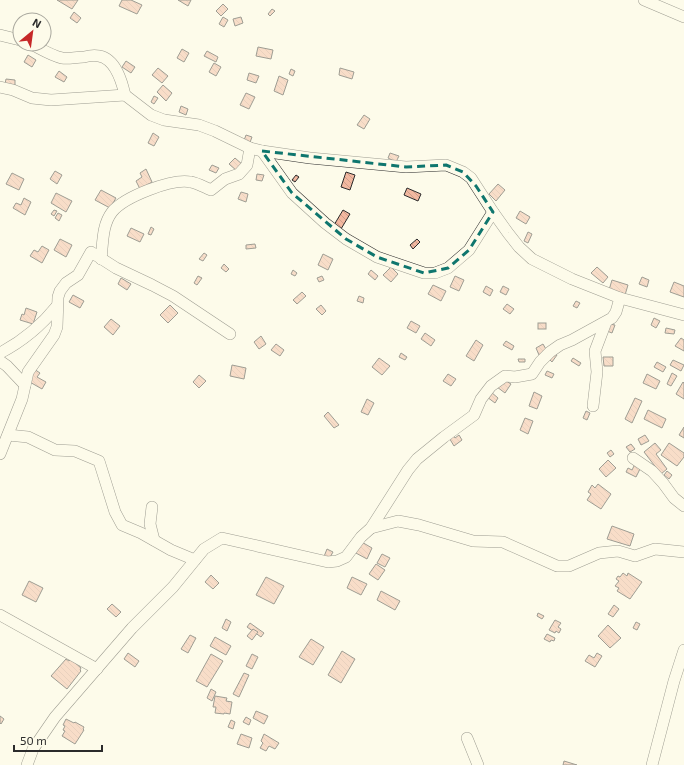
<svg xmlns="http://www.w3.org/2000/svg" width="684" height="765" font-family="'Exo 2',sans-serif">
  <defs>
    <pattern id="building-back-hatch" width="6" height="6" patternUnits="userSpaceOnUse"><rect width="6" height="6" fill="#f2b8a0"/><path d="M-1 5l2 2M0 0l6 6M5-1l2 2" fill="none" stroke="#d09e8a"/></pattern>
  </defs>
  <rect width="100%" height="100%" fill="#fdfbea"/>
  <g fill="url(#building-back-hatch)" stroke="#2b2b2b">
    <polygon points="57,0 78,0 72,9"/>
    <polygon points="122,0 131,0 142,5 137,14 119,6"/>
    <polygon points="178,0 191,0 188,6"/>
    <polygon points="223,4 228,9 221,16 216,11"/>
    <polygon points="272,9 275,11 270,16 268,14"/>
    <polygon points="74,12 81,18 77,23 70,18"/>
    <polygon points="223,17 228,20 224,27 219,24"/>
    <polygon points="241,17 243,23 235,26 233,19"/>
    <polygon points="258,47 273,50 271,59 256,56"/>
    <polygon points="182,49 189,53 184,62 177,58"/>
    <polygon points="207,51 218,57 216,62 204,56"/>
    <polygon points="28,55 36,60 32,67 24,62"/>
    <polygon points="126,61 135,67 131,73 122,67"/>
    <polygon points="214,63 221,67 216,76 209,72"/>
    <polygon points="158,68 168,76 162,83 152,75"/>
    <polygon points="340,68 354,72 352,79 339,75"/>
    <polygon points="291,69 295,71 293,76 289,74"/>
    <polygon points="59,71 67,77 64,82 55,77"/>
    <polygon points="249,73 259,76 256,83 247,80"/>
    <polygon points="279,76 288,80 283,95 274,91"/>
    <polygon points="6,79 15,80 15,85 5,84"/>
    <polygon points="163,85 172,93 166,101 157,92"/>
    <polygon points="246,93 255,97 249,109 240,105"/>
    <polygon points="154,96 158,98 154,104 151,102"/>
    <polygon points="181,106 188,109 186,115 179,112"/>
    <polygon points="364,115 370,119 364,129 357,125"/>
    <polygon points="153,133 159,137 154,146 148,143"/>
    <polygon points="246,135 252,137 249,145 243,143"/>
    <polygon points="390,153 399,156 396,162 388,158"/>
    <polygon points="235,158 243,165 237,171 229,164"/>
    <polygon points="212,165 219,168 216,173 209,170"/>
    <polygon points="146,169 152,182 140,189 136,181 142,177 140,173"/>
    <polygon points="55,171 62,175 57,184 50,179"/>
    <polygon points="346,172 355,175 350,190 341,187"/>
    <polygon points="12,173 24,179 19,190 6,184"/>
    <polygon points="257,174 264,175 262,181 256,180"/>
    <polygon points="296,175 299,177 295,182 292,180"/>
    <polygon points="498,184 505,190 496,201 489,194"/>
    <polygon points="407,188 421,194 418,201 404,195"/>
    <polygon points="101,190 116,198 110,208 95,200"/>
    <polygon points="241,192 248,194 246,202 238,199"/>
    <polygon points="56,193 72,201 66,212 51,203"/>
    <polygon points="24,198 31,202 25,215 13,208 16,203 21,205"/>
    <polygon points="54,210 57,211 54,216 51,214"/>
    <polygon points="343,210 350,214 341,229 334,225"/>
    <polygon points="520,211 530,217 526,224 516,218"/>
    <polygon points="58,213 62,215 59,221 55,218"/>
    <polygon points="151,227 154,229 151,235 148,234"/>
    <polygon points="131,228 144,234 140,242 127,236"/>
    <polygon points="528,232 532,234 528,243 524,241"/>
    <polygon points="60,239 72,245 66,257 54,250"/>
    <polygon points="417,239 420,242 413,249 410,245"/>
    <polygon points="255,244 256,248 246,249 246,245"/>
    <polygon points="42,246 49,250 42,263 30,256 34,250 38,252"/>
    <polygon points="204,253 207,255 203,261 199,259"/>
    <polygon points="323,254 333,259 328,270 318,265"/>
    <polygon points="224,264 229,269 226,272 221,268"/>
    <polygon points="391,267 398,274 391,282 383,275"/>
    <polygon points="597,267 608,277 603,283 591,273"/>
    <polygon points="293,270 297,273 295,276 291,274"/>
    <polygon points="371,270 378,276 375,280 368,274"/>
    <polygon points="198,276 202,278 197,285 194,283"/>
    <polygon points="322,276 324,280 319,282 317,278"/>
    <polygon points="455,276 464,280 459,291 450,287"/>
    <polygon points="642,277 649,280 647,287 639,284"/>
    <polygon points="121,278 131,284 127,290 118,284"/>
    <polygon points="612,280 628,285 625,295 609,290"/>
    <polygon points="674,282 684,286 684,297 670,292"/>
    <polygon points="433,285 446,291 441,301 428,294"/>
    <polygon points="486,286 493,290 490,296 483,292"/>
    <polygon points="503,286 509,289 506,295 500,292"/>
    <polygon points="302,292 306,296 297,304 293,300"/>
    <polygon points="73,295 84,301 80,308 69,302"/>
    <polygon points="359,296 364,298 363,303 357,301"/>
    <polygon points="576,301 580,303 577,308 573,306"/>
    <polygon points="507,304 514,309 510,314 503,309"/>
    <polygon points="170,305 178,313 168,323 160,315"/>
    <polygon points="321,305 326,311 322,315 316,309"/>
    <polygon points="26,308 37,312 33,324 20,320 22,314 24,315"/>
    <polygon points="654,318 660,321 656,328 651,325"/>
    <polygon points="111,319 120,326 113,335 104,327"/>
    <polygon points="411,321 420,326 416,333 407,328"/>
    <rect x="538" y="323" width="8" height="6"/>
    <polygon points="610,324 615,325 612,333 607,331"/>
    <polygon points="666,328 675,330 674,334 665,333"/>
    <polygon points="425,333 435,340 431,346 421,339"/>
    <polygon points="261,336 266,344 259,349 254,342"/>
    <polygon points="681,338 684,340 684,351 675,346"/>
    <polygon points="476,340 483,345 474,361 466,356"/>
    <polygon points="506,341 514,346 512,350 503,345"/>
    <polygon points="276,344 284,350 280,356 271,350"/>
    <polygon points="543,344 547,351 539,355 536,348"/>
    <polygon points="401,353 407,357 405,360 399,357"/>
    <polygon points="554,353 557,355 552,362 549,359"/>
    <polygon points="603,357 613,357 613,366 604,366"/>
    <polygon points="379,358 390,366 382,375 372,367"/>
    <polygon points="573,358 581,363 579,366 571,361"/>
    <polygon points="518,359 525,359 525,362 519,362"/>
    <polygon points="673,360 684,365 681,371 670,365"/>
    <polygon points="657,362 666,367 663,372 654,367"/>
    <polygon points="232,365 246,368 244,379 230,376"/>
    <polygon points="34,369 40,373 37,377 46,382 42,389 28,381"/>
    <polygon points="547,371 554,374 552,378 545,375"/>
    <polygon points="672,373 677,376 671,386 667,384"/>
    <polygon points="448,374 456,379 451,386 443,381"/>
    <polygon points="647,374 660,381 656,389 643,383"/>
    <polygon points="199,375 206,381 199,388 193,382"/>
    <polygon points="503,379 511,384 505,393 497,387"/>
    <polygon points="683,382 684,383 684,399 676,394"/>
    <polygon points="491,392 498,398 495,403 487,397"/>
    <polygon points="534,392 542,396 537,409 529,406"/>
    <polygon points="635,398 642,401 632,423 625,419"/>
    <polygon points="367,399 374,403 368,415 361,412"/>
    <polygon points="648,410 666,419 662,428 644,419"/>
    <polygon points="586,411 590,413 587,420 583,418"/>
    <polygon points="328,412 339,425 334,428 324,416"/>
    <polygon points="525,418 533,421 528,434 520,430"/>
    <polygon points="684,427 684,438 679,435"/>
    <polygon points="452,433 455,438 459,435 462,440 454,446 448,436"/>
    <polygon points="645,435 649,441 641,445 638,439"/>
    <polygon points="655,443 661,450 656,454 667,469 661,474 644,452"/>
    <polygon points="669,443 684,453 684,457 677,466 661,455"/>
    <polygon points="631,444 635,449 630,452 626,447"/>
    <polygon points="611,450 614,454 610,457 607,453"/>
    <polygon points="608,460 616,468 606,477 599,469"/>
    <polygon points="635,464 641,467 636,477 626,472 628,468 632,470"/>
    <polygon points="667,471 672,475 669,479 664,475"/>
    <polygon points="598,484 611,494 601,509 587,500 591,494 588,492 592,485 595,488"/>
    <polygon points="612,526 634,534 630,546 607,539"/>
    <polygon points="360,541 372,548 367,559 354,552"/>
    <polygon points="327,549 333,552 328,561 323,559"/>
    <polygon points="382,554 390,558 385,567 377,563"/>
    <polygon points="376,564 385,570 378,580 369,574"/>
    <polygon points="623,573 627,576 628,573 642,582 630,599 617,591 619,588 615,586 619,581 616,579 618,576 620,577"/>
    <polygon points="211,575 219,583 213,589 205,582"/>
    <polygon points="266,577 284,586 274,604 256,595"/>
    <polygon points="352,577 367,584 361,595 347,588"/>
    <polygon points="29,581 43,588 36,602 22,595"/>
    <polygon points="381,591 400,601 395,610 377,600"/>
    <polygon points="112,604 121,612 116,617 107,609"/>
    <polygon points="614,605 619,609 613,617 608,614"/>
    <polygon points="538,613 544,616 542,619 537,616"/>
    <polygon points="226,619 231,622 227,631 222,628"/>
    <polygon points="555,620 561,623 558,627 561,629 559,633 556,631 555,633 549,630"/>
    <polygon points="636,622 640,624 637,630 633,628"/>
    <polygon points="250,623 264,633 261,637 247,627"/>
    <polygon points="608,625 621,638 610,648 598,636"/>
    <polygon points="253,629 258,632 252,640 247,636"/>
    <polygon points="547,634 555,638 554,641 551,640 550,642 544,639"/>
    <polygon points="190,635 196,638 188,653 181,649"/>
    <polygon points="215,637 231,646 226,655 210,646"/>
    <polygon points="311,639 324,647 313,665 299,657"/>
    <polygon points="342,651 355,659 341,683 328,675"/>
    <polygon points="128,653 139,661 135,667 124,659"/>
    <polygon points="597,653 602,656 595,667 585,661 589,655 594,658"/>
    <polygon points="211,654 223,661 207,687 196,681"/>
    <polygon points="252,654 258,657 252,669 246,666"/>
    <polygon points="66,659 69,661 71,659 81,668 80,670 81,671 67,689 51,676"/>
    <polygon points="244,673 249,675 239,697 233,694"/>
    <polygon points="211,689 216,692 212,701 207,698"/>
    <polygon points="215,696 227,698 226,701 232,702 230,714 224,713 224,714 215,713 216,707 213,707"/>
    <polygon points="256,711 268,716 264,724 253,718"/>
    <polygon points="0,716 4,719 1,724 0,723"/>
    <polygon points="246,717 251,720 249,725 243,722"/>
    <polygon points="66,719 74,723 75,722 84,727 83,729 84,730 75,744 62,736 65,731 63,730 65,726 63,725"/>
    <polygon points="231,720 235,722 233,729 228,727"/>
    <polygon points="241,734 252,738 249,748 237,744"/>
    <polygon points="264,734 279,743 275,749 269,746 266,751 260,748 263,743 261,741"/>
    <polygon points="564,761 577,765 563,765"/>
  </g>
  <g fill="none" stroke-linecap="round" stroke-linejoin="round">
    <defs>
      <g id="street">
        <polyline points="644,0 684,17"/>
        <polyline points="0,35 20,40"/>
        <path d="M31 44C41 49 52 56 62 58 69 59 76 57 84 57 88 56 94 55 99 56 116 59 122 82 125 95"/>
        <polyline points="0,87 13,90 32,98 51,100 125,95 151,115 164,120 199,125 215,131 250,148 262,151 310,158 406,167 446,165 463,172 471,178 493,212 508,233 519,247 532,259 572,279 620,298 684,315"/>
        <polyline points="262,151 292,193 325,223 346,239 377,257 424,273 435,273 448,268 469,250 493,212"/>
        <path d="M101 259C103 243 102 225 112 212 124 197 172 178 191 182 197 183 204 187 211 190L225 179 239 174 247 165 250 148"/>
        <path d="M0 353C23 341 41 326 57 306"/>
        <polyline points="0,361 7,366 25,385"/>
        <polyline points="593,406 597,372 595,351 606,322"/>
        <polyline points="8,435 28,437 55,450 75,451 99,461 115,512 122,525 141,533 171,550 195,560"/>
        <polyline points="0,454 22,399 28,372 54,335 57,327 58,297 60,291 66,283 78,275 91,252 116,268 152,285 173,296 230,334"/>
        <polyline points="633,458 652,471 663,483 674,498 684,506"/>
        <polyline points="152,507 150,524 154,540"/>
        <polyline points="371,528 398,521 419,525 473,541 503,542 557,566 569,566 599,553 618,551 635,556 655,549 684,552"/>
        <polyline points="0,615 97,669"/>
        <polyline points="467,738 478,765"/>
        <polyline points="27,765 33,749 55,717 132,628 173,587 204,549 222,538 328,562 337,561 346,557 361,537 371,528 408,470 417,459 444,437 474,415 481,399 491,386 505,376 515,377 532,374 540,362 550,352 560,345 572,340 612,318 616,312 620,298"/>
        <polyline points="652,765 674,681 684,650"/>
      </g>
    </defs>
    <use href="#street" stroke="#2b2b2b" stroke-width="12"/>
    <use href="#street" stroke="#fdfbea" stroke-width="11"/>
  </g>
  <path d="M0 0H684V765H0ZM262 151 406 167 446 165 463 172 476 186 493 212 469 250 448 268 424 273 377 257 346 239 292 193Z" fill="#fdfbea" fill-opacity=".55" fill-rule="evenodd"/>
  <path fill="none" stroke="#0f766e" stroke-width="3" stroke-dasharray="8 5" stroke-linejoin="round" d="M262 151 406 167 446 165 463 172 476 186 493 212 469 250 448 268 424 273 377 257 346 239 292 193Z"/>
  <g transform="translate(32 32) rotate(29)"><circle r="19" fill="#fdfbea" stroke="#a9a89e"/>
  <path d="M0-3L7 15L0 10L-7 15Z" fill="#c62828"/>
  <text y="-6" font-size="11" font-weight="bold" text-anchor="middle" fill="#2b2b2b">N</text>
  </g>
  <path d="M14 745v6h88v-6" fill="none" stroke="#2b2b2b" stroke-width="2"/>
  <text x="20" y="745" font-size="12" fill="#2b2b2b" stroke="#fdfbea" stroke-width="3" paint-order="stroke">50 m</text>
</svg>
